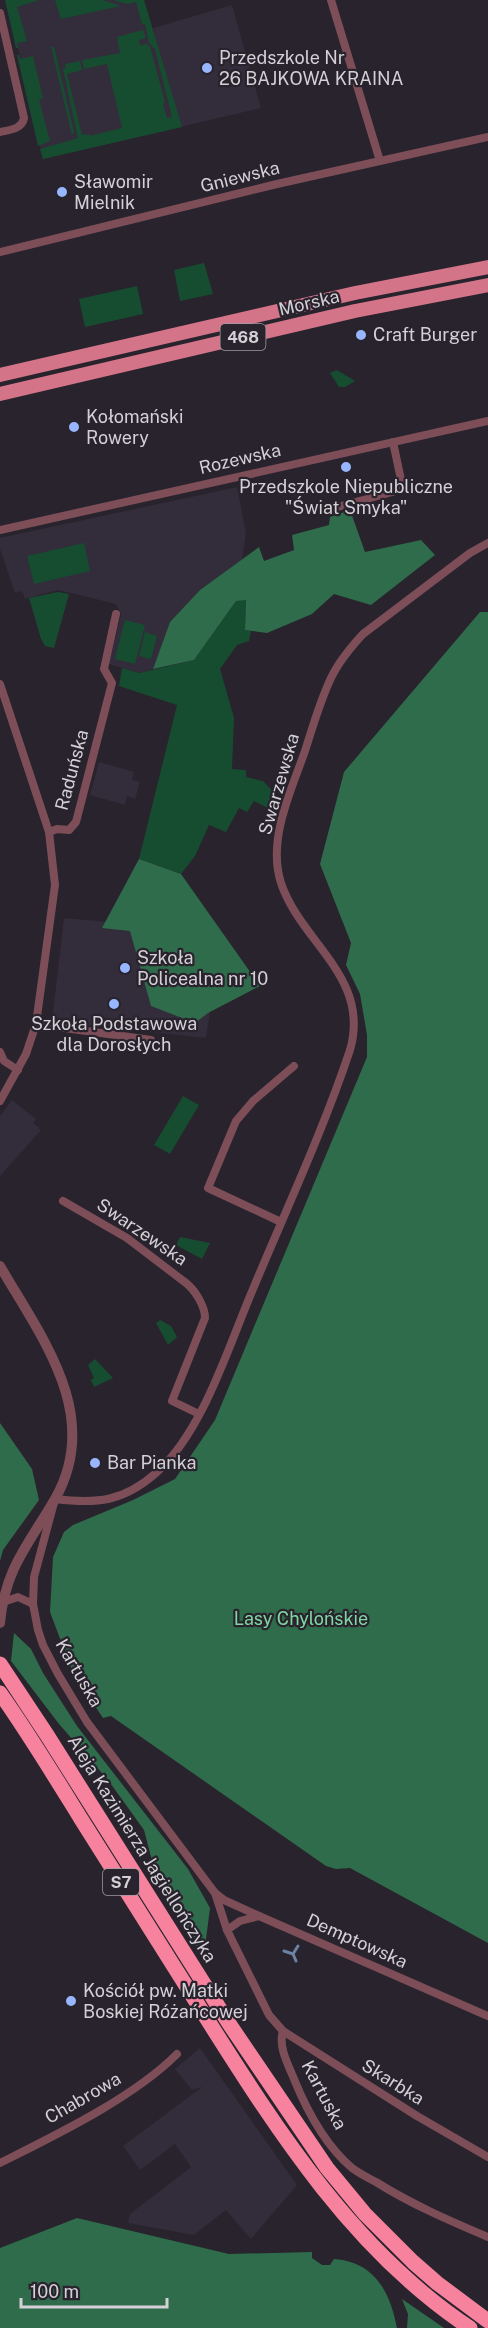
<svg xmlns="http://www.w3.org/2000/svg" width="488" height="2328" font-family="'Public Sans',sans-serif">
  <rect width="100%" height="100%" fill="#28232c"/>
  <g fill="#332c3a">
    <polygon points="7,0 144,0 154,34 153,28 232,5 261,108 43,159"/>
    <polygon points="237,487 246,533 242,560 200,590 170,622 153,669 139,673 109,664 121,614 116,604 58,590 25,599 22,591 15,593 0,549 0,538"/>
    <polygon points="99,762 134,772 132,780 140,782 135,799 127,796 125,805 90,795"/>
    <polygon points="64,918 222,932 206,1038 52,1021"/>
    <polygon points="12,1100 36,1119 33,1123 41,1130 0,1176 0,1116"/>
    <polygon points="200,2048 297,2185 251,2239 226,2210 194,2235 128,2223 130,2214 191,2167 175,2144 140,2170 123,2146 202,2087 192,2090 175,2069"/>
  </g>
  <g fill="#164d31">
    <polygon points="5,0 39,0 17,7 27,41 17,43 18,48 16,48"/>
    <polygon points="55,0 103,0 121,6 61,19"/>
    <polygon points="113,0 144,0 182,127 43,159 40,149 78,138 63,69 66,68 65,64 80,61 82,70 67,74 82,135 89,134 89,136 122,128 107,64 84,69 82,60 120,53 117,37 143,30 146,38 139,40 140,45 147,44 150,47 165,102 163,104 167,118 172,117 155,49 149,43 145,24 142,24 136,2 127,4"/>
    <polygon points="51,47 54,47 74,132 72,135"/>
    <polygon points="17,55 19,55 20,59 33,56 43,98 39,100 50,141 38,146"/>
    <polygon points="204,263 213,294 180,301 174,270"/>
    <polygon points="137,286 143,314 85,327 79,299"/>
    <polygon points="337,370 355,381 345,387 339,387 330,373"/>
    <polygon points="84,543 90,571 34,584 27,556"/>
    <polygon points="58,592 69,594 54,648 45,646 41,639 29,598"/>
    <polygon points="246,599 245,630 251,631 249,641 237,645 220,669 234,718 232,769 246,770 246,777 263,781 278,797 274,811 254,801 247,812 239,808 226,832 209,825 195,856 181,874 139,859 177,705 119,686 122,668 139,673 194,660 236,601"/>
    <polygon points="125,620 145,625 135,664 115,659"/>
    <polygon points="145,632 157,636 151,659 139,656"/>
    <polygon points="183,1096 199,1105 170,1154 154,1145"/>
    <polygon points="180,1237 210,1243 202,1259 176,1245"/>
    <polygon points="160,1320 171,1326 177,1337 168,1345 156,1323"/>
    <polygon points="95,1359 113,1378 94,1387 91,1380 94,1378 88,1365"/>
  </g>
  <g fill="#2f6c4b">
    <polygon points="350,510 365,552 421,540 435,555 371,605 334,594 312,614 267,633 245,630 246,600 236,601 194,660 153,669 170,622 200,590 259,547 264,561 294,550 292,535 329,525 330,517"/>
    <polygon points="480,612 488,612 488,1943 350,1868 336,1869 326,1866 111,1716 103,1718 73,1673 50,1612 53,1557 64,1532 73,1525 133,1500 175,1479 215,1420 367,1057 367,1035 360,994 346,965 351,943 320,864 344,772"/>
    <polygon points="139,859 181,874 260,986 208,1013 195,1023 151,1006 130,931 102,928"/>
    <polygon points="0,1423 32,1469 39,1500 3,1550 0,1561"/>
    <polygon points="14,1633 31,1649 43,1673 77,1726 188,1869 210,1908 205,1947 196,1946 157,1880 144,1830 108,1780 59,1724 11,1661"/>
    <path d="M77 2218 229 2254 312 2252V2258L322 2265H330L334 2259C375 2262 390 2292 397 2328H0V2248Z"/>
    <polygon points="402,2299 444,2328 407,2328 408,2314"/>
  </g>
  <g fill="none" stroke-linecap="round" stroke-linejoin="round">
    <g stroke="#6c82a4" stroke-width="3">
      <polyline points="284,1951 293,1954 296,1961"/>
      <polyline points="293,1954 298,1946"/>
    </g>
    <g stroke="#7d4e58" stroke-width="8">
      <polyline points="331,0 380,161"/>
      <path d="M0 13 24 118C22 129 10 130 0 132"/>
      <polyline points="0,252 277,184 488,137"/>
      <polyline points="334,508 403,489 393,442"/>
      <polyline points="0,530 488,421"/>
      <path d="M488 543 470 553 363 634C351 647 339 661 331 678 320 701 313 726 305 751 291 791 267 840 281 883 301 943 371 977 350 1050 323 1131 286 1210 253 1289 228 1347 203 1432 156 1473 123 1502 97 1504 55 1499L34 1577 33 1604 38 1630 43 1645 58 1674 87 1722 215 1893 227 1930 269 2015 283 2031 417 2116 488 2157"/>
      <polyline points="0,684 49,832 55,885 36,1024 26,1054 0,1101"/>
      <polyline points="49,832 57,829 69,830 76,822 112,683 104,669 116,614"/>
      <polyline points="36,1024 151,1040"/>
      <polyline points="0,1052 4,1061 18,1070"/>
      <path d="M63 1201 127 1238 186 1283C195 1290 205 1306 205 1318L172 1401 199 1414"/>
      <polyline points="281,1222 208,1188 236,1121 253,1101 294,1066"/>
      <polyline points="3,1602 18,1597 33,1604"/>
      <polyline points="215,1893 224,1900 259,1916 488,2016"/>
      <polyline points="227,1930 240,1921 259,1916"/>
      <path d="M283 2031C278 2047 288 2064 294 2079 307 2111 326 2146 352 2168 359 2173 368 2178 376 2182 411 2204 450 2221 488 2237"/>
      <path d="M0 2163C56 2135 133 2098 177 2054"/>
    </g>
    <path stroke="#7d4e58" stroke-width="10" d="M0 1266C41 1337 103 1415 55 1499 29 1544 5 1568 0 1623"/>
    <g stroke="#d47489" stroke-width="14">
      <polyline points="0,375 355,293 488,267"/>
      <polyline points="0,394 355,311 488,285"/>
    </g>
    <g stroke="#f6829d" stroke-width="15">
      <polyline points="0,1664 47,1735 230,2025 327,2168 365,2214 413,2262 437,2283 488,2321"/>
      <path d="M0 1693C29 1734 55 1777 81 1819 123 1885 165 1952 207 2019 279 2133 355 2252 470 2328"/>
    </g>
  </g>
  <g fill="#97b6fd" stroke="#28232c" stroke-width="2">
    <circle cx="207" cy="68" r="6"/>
    <circle cx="62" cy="192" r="6"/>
    <circle cx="361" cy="335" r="6"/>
    <circle cx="74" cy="427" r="6"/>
    <circle cx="346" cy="467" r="6"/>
    <circle cx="125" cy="968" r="6"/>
    <circle cx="114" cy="1004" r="6"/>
    <circle cx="95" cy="1463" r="6"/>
    <circle cx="71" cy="2001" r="6"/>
  </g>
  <g text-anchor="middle" stroke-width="4.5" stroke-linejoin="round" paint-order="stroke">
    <g fill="#28232c" stroke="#a09ca3" stroke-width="1.5">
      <rect x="220.5" y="324" width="45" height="26" rx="4.5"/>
      <rect x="103" y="1869" width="36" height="26" rx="4.5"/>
    </g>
    <g font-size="16" font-weight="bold" fill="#d3d0d6">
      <text x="243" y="343">468</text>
      <text x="121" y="1888">S7</text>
    </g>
    <g font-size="18" fill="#d3d0d6" stroke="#28232c" text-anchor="start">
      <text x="219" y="64">Przedszkole Nr<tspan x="219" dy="21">26 BAJKOWA KRAINA</tspan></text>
      <text x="74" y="188">Sławomir<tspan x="74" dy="21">Mielnik</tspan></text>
      <text x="373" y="341">Craft Burger</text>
      <text x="86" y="423">Kołomański<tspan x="86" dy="21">Rowery</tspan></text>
      <text x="346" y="493" text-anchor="middle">Przedszkole Niepubliczne<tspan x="346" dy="21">"Świat Smyka"</tspan></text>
      <text x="137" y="964">Szkoła<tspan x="137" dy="21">Policealna nr 10</tspan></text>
      <text x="114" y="1030" text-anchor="middle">Szkoła Podstawowa<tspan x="114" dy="21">dla Dorosłych</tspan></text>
      <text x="107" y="1469">Bar Pianka</text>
      <text x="83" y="1997">Kościół pw. Matki<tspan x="83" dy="21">Boskiej Różańcowej</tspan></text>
    </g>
    <g font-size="18" fill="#d3d0d6" stroke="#28232c">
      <text transform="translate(240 177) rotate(-14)" y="6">Gniewska</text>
      <text transform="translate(309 303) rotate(-13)" y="6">Morska</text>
      <text transform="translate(240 459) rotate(-13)" y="6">Rozewska</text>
      <text transform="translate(72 770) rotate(-75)" y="6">Raduńska</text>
      <text transform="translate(279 784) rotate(-74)" y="6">Swarzewska</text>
      <text transform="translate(142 1232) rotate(34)" y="6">Swarzewska</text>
      <text transform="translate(79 1673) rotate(60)" y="6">Kartuska</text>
      <text transform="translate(142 1849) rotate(58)" y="6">Aleja Kazimierza Jagiellończyka</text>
      <text transform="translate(357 1941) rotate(24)" y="6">Demptowska</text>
      <text transform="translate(393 2082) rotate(32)" y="6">Skarbka</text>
      <text transform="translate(324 2095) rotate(62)" y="6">Kartuska</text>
      <text transform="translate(83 2098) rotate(-30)" y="6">Chabrowa</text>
    </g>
    <g font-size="18" fill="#7ed7a3" stroke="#28232c">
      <text x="301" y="1625">Lasy Chylońskie</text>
    </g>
  </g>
  <path d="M21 2298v9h146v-9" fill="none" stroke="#d3d0d6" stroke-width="3"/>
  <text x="30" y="2298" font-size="18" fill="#d3d0d6" stroke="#28232c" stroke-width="4.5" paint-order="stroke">100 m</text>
</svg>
